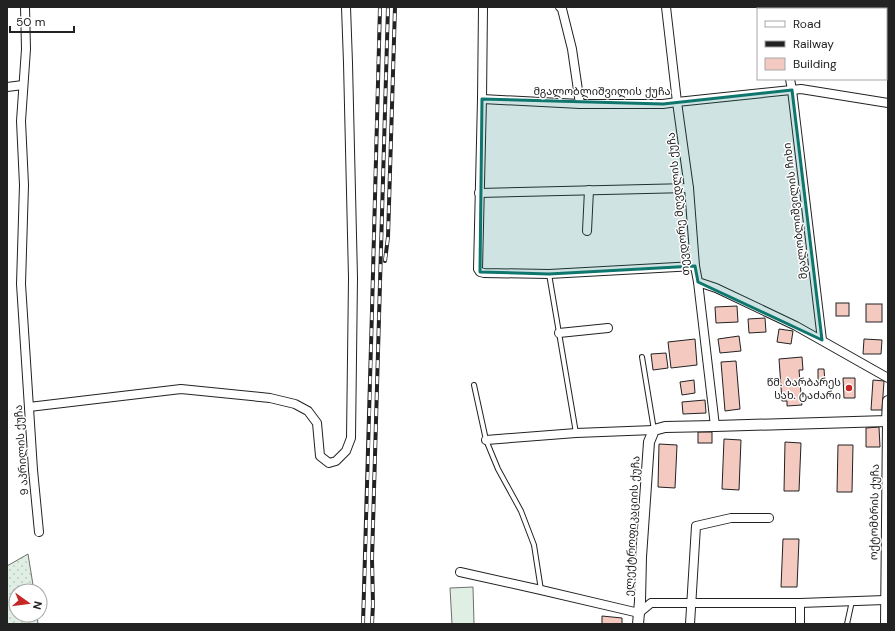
<svg xmlns="http://www.w3.org/2000/svg" width="895" height="631" font-family="'DM Sans','Noto Sans Georgian',sans-serif">
  <defs>
    <pattern id="grass-dots" width="8" height="8" patternUnits="userSpaceOnUse"><rect width="8" height="8" fill="#e0efe3"/><path d="M2 2h.1M6 6h.1" fill="none" stroke="#c0cdc2" stroke-width="1.8" stroke-linecap="round"/></pattern>
  </defs>
  <rect width="100%" height="100%" fill="#fff"/>
  <polygon fill="url(#grass-dots)" stroke="#6f6f6f" points="28,554 34,591 16,591 16,615 37,615 38,624 7,624 7,566"/>
  <polygon fill="#e0efe3" stroke="#6f6f6f" points="473,587 474,624 452,624 450,588"/>
  <g fill="#f3c9c0" stroke="#222">
    <rect x="836" y="303" width="13" height="13"/>
    <rect x="866" y="304" width="16" height="18"/>
    <polygon points="737,306 738,322 716,323 715,307"/>
    <polygon points="765,318 766,332 749,333 748,319"/>
    <polygon points="779,329 793,331 791,344 777,342"/>
    <polygon points="739,336 741,351 720,353 718,339"/>
    <polygon points="695,339 697,365 671,368 668,342"/>
    <polygon points="864,339 882,340 881,354 863,354"/>
    <polygon points="666,353 668,368 653,370 651,354"/>
    <polygon points="802,357 803,370 799,370 802,405 787,406 787,401 782,401 779,359"/>
    <polygon points="736,361 740,409 725,411 721,362"/>
    <polygon points="818,369 824,369 825,383 818,383"/>
    <polygon points="843,378 855,378 855,398 844,398"/>
    <polygon points="694,380 695,393 682,395 680,382"/>
    <polygon points="873,380 884,381 882,410 871,410"/>
    <polygon points="705,400 706,413 683,414 682,402"/>
    <polygon points="879,427 880,447 866,447 866,428"/>
    <rect x="698" y="432" width="14" height="11"/>
    <polygon points="724,439 741,440 739,490 722,489"/>
    <polygon points="785,442 801,443 799,491 784,491"/>
    <polygon points="659,444 677,445 675,488 658,487"/>
    <polygon points="838,445 853,445 852,492 837,492"/>
    <polygon points="783,539 799,539 797,587 781,587"/>
    <polygon points="602,616 622,618 622,624 602,624"/>
  </g>
  <g fill="none" stroke-linecap="round" stroke-linejoin="round">
    <defs>
      <g id="service">
        <polyline points="549,274 576,433"/>
        <polyline points="642,357 654,430"/>
        <polyline points="474,385 486,440 498,469 521,511 534,545 541,590"/>
        <polyline points="847,624 852,601"/>
      </g>
      <g id="minor">
        <polyline points="25,7 26,49 21,121 24,185 21,284 33,470 39,532"/>
        <polyline points="483,7 482,99 478,269 480,272 484,273 549,274 695,266"/>
        <polyline points="560,7 562,9 572,49 580,104"/>
        <polyline points="666,7 677,102 689,188 695,266 698,282 716,288 796,326 888,378"/>
        <polyline points="790,79 792,90 822,340"/>
        <polyline points="7,87 23,85"/>
        <polyline points="482,99 580,104 663,104 677,102 801,89 888,103"/>
        <polyline points="479,193 689,188"/>
        <polyline points="587,231 589,190"/>
        <polyline points="698,282 715,426"/>
        <polyline points="559,333 608,328"/>
        <polyline points="29,407 181,389 270,398 295,404 308,411 317,423 320,456 329,463 336,461 346,451 351,438 353,278 348,63 346,7"/>
        <polyline points="486,440 576,433 654,430"/>
        <polyline points="460,572 541,590 639,613 651,603 800,603 885,600"/>
        <polyline points="690,624 696,526 731,518 769,518"/>
        <polyline points="800,624 800,603"/>
        <polyline points="885,624 887,421"/>
      </g>
      <polyline id="tertiary" points="638,624 640,601 641,557 649,442 654,430 665,427 715,426 887,421 888,401"/>
    </defs>
    <use href="#service" stroke="#222" stroke-width="6"/>
    <use href="#minor" stroke="#222" stroke-width="10"/>
    <use href="#tertiary" stroke="#222" stroke-width="12"/>
    <use href="#service" stroke="#fff" stroke-width="4"/>
    <use href="#minor" stroke="#fff" stroke-width="8"/>
    <use href="#tertiary" stroke="#fff" stroke-width="10"/>
    <defs>
      <g id="rail">
        <polyline points="385,261 388,237 395,7"/>
        <path d="M363 624C370 418 374 213 380 7"/>
        <polyline points="372,624 373,604 372,559 388,7"/>
      </g>
    </defs>
    <use href="#rail" stroke="#222" stroke-width="4"/>
    <use href="#rail" stroke="#fff" stroke-width="2.5" stroke-dasharray="8" stroke-linecap="butt"/>
  </g>
  <path fill="#0f766e" fill-opacity="0.2" stroke="#0f766e" stroke-width="3" stroke-linejoin="round" d="M792 90 822 340 698 282 695 266 549 274 480 272 482 99 663 104Z"/>
  <circle fill="#c62828" stroke="#fff" stroke-width="1.5" cx="849" cy="388" r="4"/>
  <g text-anchor="middle" stroke-width="3" stroke-linejoin="round" paint-order="stroke">
    <g font-size="11" fill="#222" stroke="#fff">
      <text x="602" y="95">მგალობლიშვილის ქუჩა</text>
      <text transform="translate(678 204) rotate(-96)" y="4">თევდორე მღვდლის ქუჩა</text>
      <text transform="translate(795 211) rotate(-97)" y="4">მგალობლიშვილის ჩიხი</text>
      <text transform="translate(21 450) rotate(-94)" y="4">9 აპრილის ქუჩა</text>
      <text transform="translate(874 512) rotate(-89)" y="4">ოქტომბრის ქუჩა</text>
      <text transform="translate(632 526) rotate(-87)" y="4">ელექტროფიკაციის ქუჩა</text>
    </g>
    <g font-size="11" fill="#222" stroke="#fff" text-anchor="end">
      <text x="841" y="386">წმ. ბარბარეს<tspan x="841" dy="13">სახ. ტაძარი</tspan></text>
    </g>
  </g>
  <rect width="895" height="631" fill="none" stroke="#222222" stroke-width="16"/>
  <rect x="757" y="8" width="130" height="72" fill="#ffffff" stroke="#a7a7a7"/>
  <rect x="765" y="21" width="20" height="6" fill="#ffffff" stroke="#a7a7a7"/>
  <text x="793" y="28" font-size="12" fill="#222222">Road</text>
  <rect x="765" y="41" width="20" height="6" fill="#222222" stroke="#a7a7a7"/>
  <text x="793" y="48" font-size="12" fill="#222222">Railway</text>
  <rect x="765" y="58" width="20" height="12" fill="#f3c9c0" stroke="#a7a7a7"/>
  <text x="793" y="68" font-size="12" fill="#222222">Building</text>
  <g transform="translate(28 603) rotate(104)"><circle r="19" fill="#ffffff" stroke="#a7a7a7"/>
  <path d="M0-3L7 15L0 10L-7 15Z" fill="#c62828"/>
  <text y="-6" font-size="11" font-weight="bold" text-anchor="middle" fill="#222222">N</text>
  </g>
  <path d="M10 26v6h64v-6" fill="none" stroke="#222222" stroke-width="2"/>
  <text x="16" y="26" font-size="12" fill="#222222" stroke="#ffffff" stroke-width="3" paint-order="stroke">50 m</text>
</svg>
